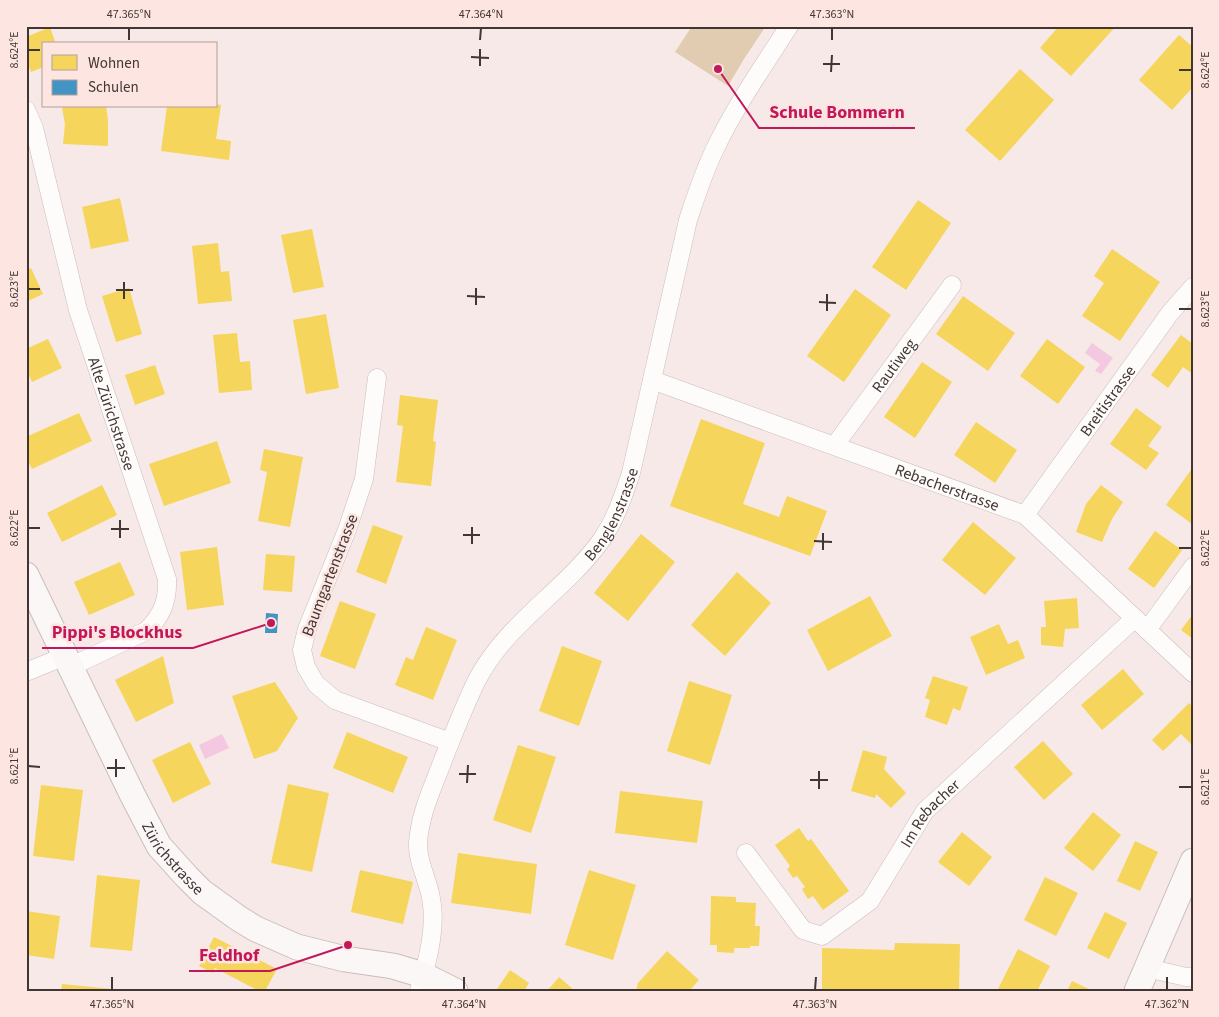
<svg xmlns="http://www.w3.org/2000/svg" width="1219" height="1017" font-family="'Source Sans 3',sans-serif">
  <rect width="100%" height="100%" fill="#f7e9e7"/>
  <polygon fill="#e2ccb1" points="692,26 766,26 744,59 728,86 675,52"/>
  <g fill="#f4c8e0">
    <polygon points="1092,343 1113,358 1101,374 1095,371 1100,364 1085,353"/>
    <polygon points="222,734 229,748 205,759 199,745"/>
  </g>
  <g fill="#f6d55c">
    <polygon points="1059,26 1116,26 1071,76 1040,48"/>
    <polygon points="50,27 56,44 44,44 44,67 31,72 26,59 26,37"/>
    <polygon points="1179,35 1193,47 1193,87 1172,110 1139,80"/>
    <polygon points="1020,69 1054,100 1000,161 965,130"/>
    <polygon points="216,104 221,105 216,139 231,141 229,160 161,151 167,106 216,106"/>
    <polygon points="67,106 106,106 108,120 108,146 63,144 65,124 62,108"/>
    <polygon points="120,198 129,241 91,249 82,207"/>
    <polygon points="918,200 951,223 906,290 872,267"/>
    <polygon points="312,229 324,287 293,293 281,235"/>
    <polygon points="218,243 221,272 229,271 232,301 198,304 192,246"/>
    <polygon points="1112,249 1160,282 1120,341 1082,316 1104,283 1094,276"/>
    <polygon points="31,268 43,294 26,302 26,270"/>
    <polygon points="129,288 142,334 116,342 102,296"/>
    <polygon points="855,289 891,315 844,382 807,356"/>
    <polygon points="963,296 1015,333 988,371 936,334"/>
    <polygon points="326,314 339,388 306,394 293,320"/>
    <polygon points="237,333 240,362 250,361 252,390 219,393 213,335"/>
    <polygon points="1181,335 1193,344 1193,374 1183,367 1168,388 1151,375"/>
    <polygon points="48,339 62,368 32,382 26,369 26,349"/>
    <polygon points="1047,339 1085,367 1058,404 1020,376"/>
    <polygon points="922,362 952,382 915,438 884,417"/>
    <polygon points="155,365 165,394 135,405 125,375"/>
    <polygon points="400,395 438,400 433,441 436,442 431,486 396,482 403,426 397,425"/>
    <polygon points="1136,408 1162,427 1148,446 1159,453 1146,470 1110,444"/>
    <polygon points="79,413 92,441 32,469 26,457 26,437"/>
    <polygon points="701,419 765,443 743,504 779,517 787,496 827,511 810,556 670,506"/>
    <polygon points="976,422 1017,450 995,483 954,455"/>
    <polygon points="217,441 231,483 164,506 149,464"/>
    <polygon points="264,449 303,457 290,527 258,521 267,472 260,470"/>
    <polygon points="1193,467 1193,523 1192,524 1166,505"/>
    <polygon points="102,485 117,515 62,542 47,513"/>
    <polygon points="1101,485 1123,502 1112,519 1102,542 1076,532 1086,504"/>
    <polygon points="973,522 1016,558 985,595 942,560"/>
    <polygon points="373,525 403,536 386,584 356,572"/>
    <polygon points="1155,531 1182,550 1154,588 1128,569"/>
    <polygon points="641,534 675,562 628,621 594,593"/>
    <polygon points="217,547 224,605 187,610 180,552"/>
    <polygon points="266,554 295,556 292,592 263,590"/>
    <polygon points="120,562 135,595 89,615 74,582"/>
    <polygon points="737,572 771,603 725,656 691,625"/>
    <polygon points="870,596 892,636 828,671 807,630"/>
    <polygon points="1077,598 1079,628 1065,629 1063,647 1041,645 1041,627 1046,627 1044,601"/>
    <polygon points="340,601 376,614 355,669 320,656"/>
    <polygon points="1193,614 1193,639 1181,630"/>
    <polygon points="999,624 1008,644 1018,640 1025,658 986,675 970,637"/>
    <polygon points="426,627 457,640 433,700 395,685 406,657 413,660"/>
    <polygon points="562,646 602,661 579,726 539,711"/>
    <polygon points="163,656 174,703 136,722 115,680"/>
    <polygon points="1123,669 1144,694 1102,730 1081,705"/>
    <polygon points="933,676 968,687 960,711 953,708 947,725 925,717 930,700 925,698"/>
    <polygon points="689,681 732,695 710,765 667,751"/>
    <polygon points="275,682 298,718 277,751 254,759 232,696"/>
    <polygon points="1189,703 1193,707 1193,746 1181,734 1163,751 1152,740"/>
    <polygon points="347,732 408,757 393,793 333,768"/>
    <polygon points="1043,741 1073,774 1044,800 1014,767"/>
    <polygon points="190,742 211,784 173,803 152,760"/>
    <polygon points="518,745 556,757 531,833 493,820"/>
    <polygon points="863,750 887,757 884,769 906,793 891,808 876,794 875,798 851,791"/>
    <polygon points="288,784 329,793 312,872 271,863"/>
    <polygon points="41,785 83,790 74,861 33,856"/>
    <polygon points="620,791 703,801 697,843 615,833"/>
    <polygon points="1093,812 1121,835 1093,871 1064,848"/>
    <polygon points="799,828 808,841 811,839 849,891 823,910 813,896 808,899 802,889 805,887 797,876 793,878 787,869 790,866 775,845"/>
    <polygon points="962,832 992,857 969,886 938,862"/>
    <polygon points="1135,841 1158,852 1140,891 1117,881"/>
    <polygon points="458,853 537,864 531,914 451,903"/>
    <polygon points="360,870 413,882 403,924 351,912"/>
    <polygon points="589,870 636,885 613,960 565,945"/>
    <polygon points="97,875 140,880 132,951 90,947"/>
    <polygon points="1045,877 1078,893 1056,936 1024,920"/>
    <polygon points="711,896 736,897 736,902 756,903 755,926 760,926 759,946 750,946 750,948 734,948 734,953 717,952 717,945 710,945"/>
    <polygon points="26,911 60,916 54,959 26,955"/>
    <polygon points="1105,912 1127,923 1109,959 1087,948"/>
    <polygon points="214,937 277,969 265,991 259,991 215,968 213,973 199,966"/>
    <polygon points="895,943 960,944 959,991 822,991 822,948 894,950"/>
    <polygon points="1018,949 1050,966 1037,991 997,991"/>
    <polygon points="667,951 699,980 689,991 636,991 638,983"/>
    <polygon points="510,970 529,983 524,991 499,991 497,989"/>
    <polygon points="559,977 575,991 547,991"/>
    <polygon points="1072,981 1093,991 1067,991"/>
    <polygon points="62,984 112,989 112,991 61,991"/>
  </g>
  <polygon fill="#4393c3" points="266,613 278,614 277,633 265,633"/>
  <g fill="none" stroke-linecap="round" stroke-linejoin="round">
    <defs>
      <g id="street">
        <path id="s1" d="M26 110 34 128 78 310 167 579C168 601 162 616 146 631L70 667"/>
        <polyline points="377,378 364,479 347,530 307,629 302,650 306,667 316,684 335,700 450,742"/>
        <path id="s2" d="M652 380 1025 515 1193 673"/>
        <path id="s3" d="M835 445 952 285"/>
        <path id="s4" d="M1025 515 1170 313 1193 287"/>
        <polyline points="1147,630 1193,567"/>
        <polyline points="26,672 65,656"/>
        <path id="s5" d="M746 853 803 930 822 936 870 901 925 811 1135 618"/>
        <polyline points="1147,968 1186,977 1193,977"/>
        <path id="s6" d="M419 991C427 962 437 928 431 898 428 879 417 862 418 843 420 813 433 787 443 760 454 733 464 706 477 680 506 624 563 592 600 542 615 521 623 497 631 473L688 220C696 196 703 174 714 151 734 108 763 67 789 26"/>
      </g>
      <g id="secondary">
        <path id="s7" d="M26 575 132 794 159 846 187 877 202 892 238 918 256 929 297 947 345 959 393 966 423 975 455 991"/>
        <polyline points="1137,991 1193,861"/>
      </g>
    </defs>
    <use href="#street" stroke="#c9bebc" stroke-width="19"/>
    <use href="#secondary" stroke="#c9bebc" stroke-width="27"/>
    <use href="#street" stroke="#fefcfb" stroke-width="18"/>
    <use href="#secondary" stroke="#faf7f6" stroke-width="25"/>
  </g>
  <path fill="none" stroke="#423634" stroke-width="2" d="M129 40V28M480 40 481 28M832 40V28M28 50H40M471 57 489 58M823 64H840M480 66V49M1179 70H1192M831 72 832 55M28 289H40M116 290H133M467 296 485 297M124 299V282M819 302 836 303M476 305V288M1179 309H1192M827 311V294M28 528H40M111 529H129M463 535H480M120 538V520M814 541 832 542M472 544V527M1179 548H1192M823 550V533M28 766 40 767M107 768H125M459 774H476M116 777V759M810 780H828M467 783 468 765M1179 787H1192M819 789V771M112 990V977M464 990V977M815 990 816 977M1167 990V977"/>
  <g text-anchor="middle" stroke-width="5" stroke-linejoin="round" paint-order="stroke">
    <g font-size="16" fill="#423634" stroke="#fde5e1">
      <text dy="6" stroke="none"><textPath href="#s3" startOffset="99">Rautiweg</textPath></text>
      <text dy="6" stroke="none"><textPath href="#s4" startOffset="141">Breitistrasse</textPath></text>
      <text dy="6" stroke="none"><textPath href="#s1" startOffset="316">Alte Zürichstrasse</textPath></text>
      <text dy="6" stroke="none"><textPath href="#s2" startOffset="314">Rebacherstrasse</textPath></text>
      <text dy="6" stroke="none"><textPath href="#s6" startOffset="541">Benglenstrasse</textPath></text>
      <text transform="translate(329 575) rotate(-69)" y="6">Baumgartenstrasse</text>
      <text dy="6" stroke="none"><textPath href="#s5" startOffset="282">Im Rebacher</textPath></text>
      <text dy="6" stroke="none"><textPath href="#s7" startOffset="320">Zürichstrasse</textPath></text>
    </g>
  </g>
  <path fill="none" stroke="#c2185b" stroke-width="2" d="M718 69L759 128H915M271 623L193 648H42M348 945L270 971H189"/>
  <g fill="#c2185b" stroke="#fde5e1" stroke-width="2">
    <circle cx="718" cy="69" r="5"/>
    <circle cx="271" cy="623" r="5"/>
    <circle cx="348" cy="945" r="5"/>
  </g>
  <g font-size="18" text-anchor="middle" font-weight="bold" fill="#c2185b" stroke="#fde5e1" stroke-width="5" stroke-linejoin="round" paint-order="stroke">
    <text x="837" y="118">Schule Bommern</text>
    <text x="117" y="638">Pippi's Blockhus</text>
    <text x="229" y="961">Feldhof</text>
  </g>
  <rect width="1219" height="1017" fill="none" stroke="#fde5e1" stroke-width="55"/>
  <rect x="42" y="42" width="175" height="65" fill="#fde5e1" stroke="#b29f9c"/>
  <rect x="52" y="55" width="25" height="15" fill="#f6d55c" stroke="#b29f9c"/>
  <text x="88" y="68" font-size="15" fill="#423634">Wohnen</text>
  <rect x="52" y="80" width="25" height="15" fill="#4393c3" stroke="#b29f9c"/>
  <text x="88" y="92" font-size="15" fill="#423634">Schulen</text>
  <rect x="28" y="28" width="1164" height="962" fill="none" stroke="#423634" stroke-width="2"/>
  <g font-size="12" text-anchor="middle" fill="#423634">
    <text x="129" y="18">47.365°N</text>
    <text x="481" y="18">47.364°N</text>
    <text x="832" y="18">47.363°N</text>
    <text transform="translate(14 50) rotate(-90)" y="4">8.624°E</text>
    <text transform="translate(1205 70) rotate(-90)" y="4">8.624°E</text>
    <text transform="translate(14 289) rotate(-90)" y="4">8.623°E</text>
    <text transform="translate(1205 309) rotate(-90)" y="4">8.623°E</text>
    <text transform="translate(14 528) rotate(-90)" y="4">8.622°E</text>
    <text transform="translate(1205 548) rotate(-90)" y="4">8.622°E</text>
    <text transform="translate(14 766) rotate(-90)" y="4">8.621°E</text>
    <text transform="translate(1205 787) rotate(-90)" y="4">8.621°E</text>
    <text x="112" y="1008">47.365°N</text>
    <text x="464" y="1008">47.364°N</text>
    <text x="815" y="1008">47.363°N</text>
    <text x="1167" y="1008">47.362°N</text>
  </g>
</svg>
